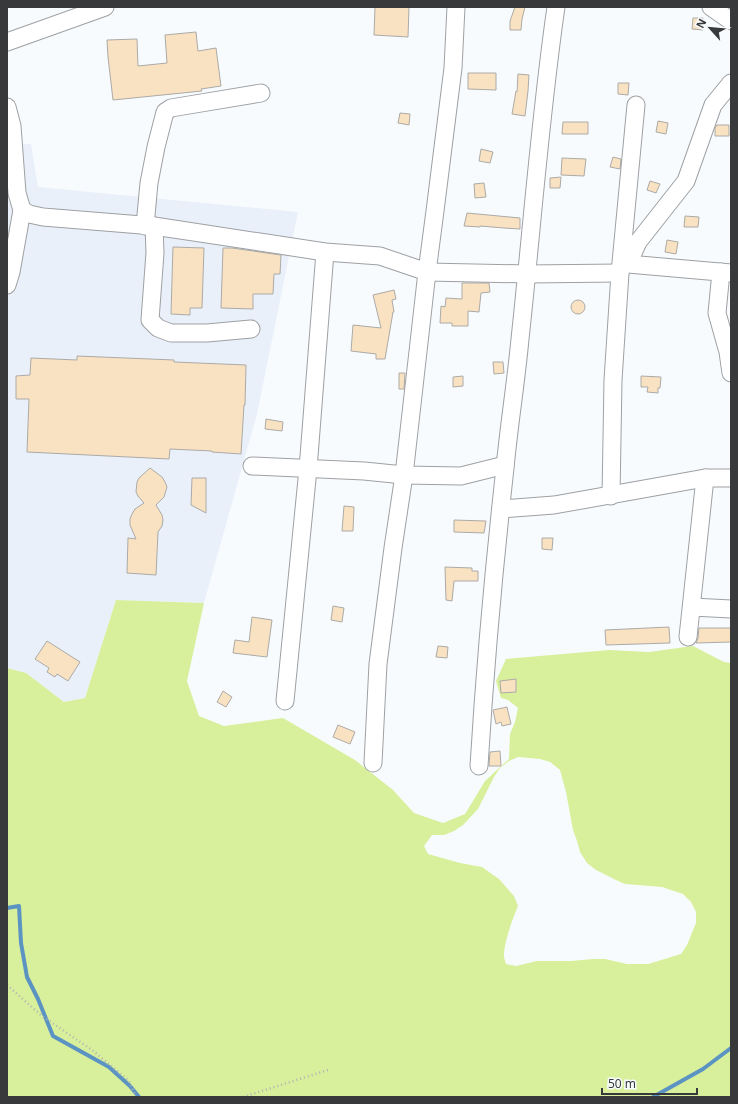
<svg xmlns="http://www.w3.org/2000/svg" width="738" height="1104" font-family="'Noto Sans',sans-serif">
  <rect width="100%" height="100%" fill="#f8fbfe"/>
  <polygon fill="#e9f0fa" points="7,144 31,144 38,187 298,212 257,414 204,603 116,600 85,698 64,702 26,673 7,668"/>
  <path fill="#d8ef9c" fill-rule="evenodd" d="M116 600 204 603 187 681 199 716 224 726 283 718 355 760 393 790 414 813 443 823 465 814 485 781 509 759 510 734 515 722 518 708 508 700 501 698 496 681 506 659 609 650 649 652 693 646 724 662 731 663V1097H7V668L26 673 64 702 85 698ZM518 757 540 759 550 762 560 770 566 792 573 830 577 841 580 852 587 863 596 870 616 880 625 884 662 887 683 894 691 902 696 912V923L687 945 681 954 648 964H627L605 959H593L571 961H537L516 966 506 964C505 961 504 958 504 955 504 942 513 918 518 906L514 896 499 879 482 867 460 863 428 854 424 846 432 835H444L454 831 463 825 478 809 494 777 500 768 509 761Z"/>
  <g fill="none" stroke-linecap="round" stroke-linejoin="round">
    <g stroke="#5b93c2" stroke-width="4">
      <polyline points="7,908 19,906 21,943 27,977 38,999 53,1036 109,1067 130,1086 139,1097"/>
      <polyline points="653,1097 703,1069 731,1048"/>
    </g>
  </g>
  <g fill="#f9e2c1" stroke="#acaaa7">
    <polygon points="375,7 409,7 408,37 374,35"/>
    <polygon points="515,7 525,7 522,19 521,30 510,30 510,21"/>
    <polygon points="693,18 703,18 703,30 692,29"/>
    <polygon points="196,32 198,51 216,48 221,86 201,89 202,91 113,100 108,57 107,40 137,39 138,66 167,63 165,35"/>
    <polygon points="468,73 496,73 496,90 468,89"/>
    <polygon points="518,74 529,75 528,91 525,116 512,114 516,91 517,92"/>
    <polygon points="618,83 629,83 628,95 618,94"/>
    <polygon points="400,113 410,114 409,125 398,123"/>
    <polygon points="658,121 668,123 666,134 656,132"/>
    <polygon points="563,122 588,122 588,134 562,134"/>
    <polygon points="717,125 729,125 729,136 715,136 715,128"/>
    <polygon points="481,149 493,152 490,163 479,161"/>
    <polygon points="613,157 621,159 620,169 610,167"/>
    <polygon points="562,158 586,159 584,176 561,175"/>
    <polygon points="561,177 560,188 550,188 550,178"/>
    <polygon points="650,181 660,184 656,193 647,190"/>
    <polygon points="484,183 486,197 475,198 474,184"/>
    <polygon points="467,213 520,218 520,229 504,228 480,226 480,227 464,226"/>
    <polygon points="685,216 699,217 698,227 684,227"/>
    <polygon points="667,240 678,242 676,254 665,252"/>
    <polygon points="173,247 204,248 202,308 190,308 190,315 171,314"/>
    <polygon points="223,248 232,248 281,255 280,274 274,274 273,294 253,294 253,309 221,308"/>
    <polygon points="462,283 489,283 490,292 481,293 479,312 468,311 468,326 452,326 452,323 440,323 441,306 445,307 446,298 462,299"/>
    <polygon points="394,290 396,299 392,300 394,312 393,312 385,359 376,359 376,354 351,351 353,325 381,328 373,295"/>
    <circle cx="578" cy="307" r="7"/>
    <polygon points="77,356 174,360 174,362 246,365 245,405 244,405 241,454 212,452 212,451 170,449 169,459 27,452 29,399 16,399 16,376 30,375 31,358 77,360"/>
    <polygon points="493,362 503,362 504,373 494,374"/>
    <polygon points="399,373 405,373 404,389 399,389"/>
    <polygon points="463,376 463,386 453,387 453,377"/>
    <polygon points="641,376 661,377 660,388 658,388 658,393 647,392 648,387 641,387"/>
    <polygon points="266,419 283,422 282,431 265,429"/>
    <polygon points="150,468 162,477 165,482 167,487 164,497 156,505 162,515 163,520 162,526 158,532 156,575 127,573 128,538 136,539 130,525 130,519 132,514 135,509 144,503 138,496 136,492 137,482 139,478"/>
    <polygon points="192,478 206,478 206,513 191,505"/>
    <polygon points="344,506 354,507 353,531 342,531"/>
    <polygon points="454,520 486,521 484,533 454,532"/>
    <polygon points="542,538 553,538 552,550 542,549"/>
    <polygon points="445,567 472,568 472,571 478,571 478,581 454,581 452,601 446,600"/>
    <polygon points="333,606 344,608 342,622 331,620"/>
    <polygon points="252,617 272,620 267,657 233,653 235,640 249,642"/>
    <polygon points="669,627 670,643 606,645 605,630"/>
    <polygon points="699,628 731,628 731,642 696,643 698,638"/>
    <polygon points="47,641 80,662 68,681 57,674 55,677 47,672 49,668 35,659"/>
    <polygon points="438,646 448,647 447,658 436,657"/>
    <polygon points="516,679 516,692 501,693 500,681"/>
    <polygon points="223,691 232,697 226,707 217,702"/>
    <polygon points="507,707 511,724 502,726 501,722 496,724 493,710"/>
    <polygon points="338,725 355,732 350,744 333,737"/>
    <polygon points="500,751 501,766 489,766 490,752"/>
  </g>
  <g fill="none" stroke-linecap="round" stroke-linejoin="round">
    <defs>
      <g id="minor">
        <polyline points="711,7 731,21"/>
        <polyline points="7,42 105,7"/>
        <polyline points="731,83 713,105 686,181 638,242 628,264 731,273"/>
        <polyline points="7,107 12,126 17,193 22,210 29,214 43,217 154,226 155,253 150,320 158,328 171,333 207,333 251,329"/>
        <polyline points="145,226 149,183 156,147 165,112 171,108 261,93"/>
        <polyline points="154,226 325,252 380,256 427,272 527,274 620,273"/>
        <polyline points="721,272 717,313 728,352 731,373"/>
        <polyline points="7,285 11,272 22,210"/>
        <polyline points="252,466 364,471 404,475 461,476 505,465"/>
        <polyline points="611,496 613,380 620,273 636,105"/>
        <polyline points="501,509 554,505 705,478 731,478"/>
        <polyline points="692,607 731,609"/>
        <polyline points="688,637 705,478"/>
        <polyline points="285,701 308,469 325,252"/>
        <polyline points="373,763 378,664 393,548 404,475 427,272 435,211 453,68 456,7"/>
        <path d="M479 766C485 667 494 567 505 468 509 425 516 382 520 339 532 228 540 117 556 7"/>
      </g>
    </defs>
    <use href="#minor" stroke="#9ea0a3" stroke-width="19"/>
    <g stroke="#b0b3b5" stroke-width="2.5" stroke-dasharray="1 3" stroke-linecap="butt">
      <polyline points="7,985 42,1016 92,1050 129,1081 136,1097"/>
      <polyline points="243,1097 328,1070"/>
    </g>
    <use href="#minor" stroke="#fff" stroke-width="17"/>
  </g>
  <rect width="738" height="1104" fill="none" stroke="#38393a" stroke-width="16"/>
  <g transform="translate(710 28) rotate(297)" stroke="#f8fbfe" stroke-width="3" paint-order="stroke">
  <path d="M0-3L7 15L0 10L-7 15Z" fill="#38393a"/>
  <text y="-6" font-size="11" font-weight="bold" text-anchor="middle" fill="#38393a">N</text>
  </g>
  <path d="M602 1088v6h95v-6" fill="none" stroke="#38393a" stroke-width="2"/>
  <text x="608" y="1088" font-size="12" fill="#38393a" stroke="#f8fbfe" stroke-width="3" paint-order="stroke">50 m</text>
</svg>
